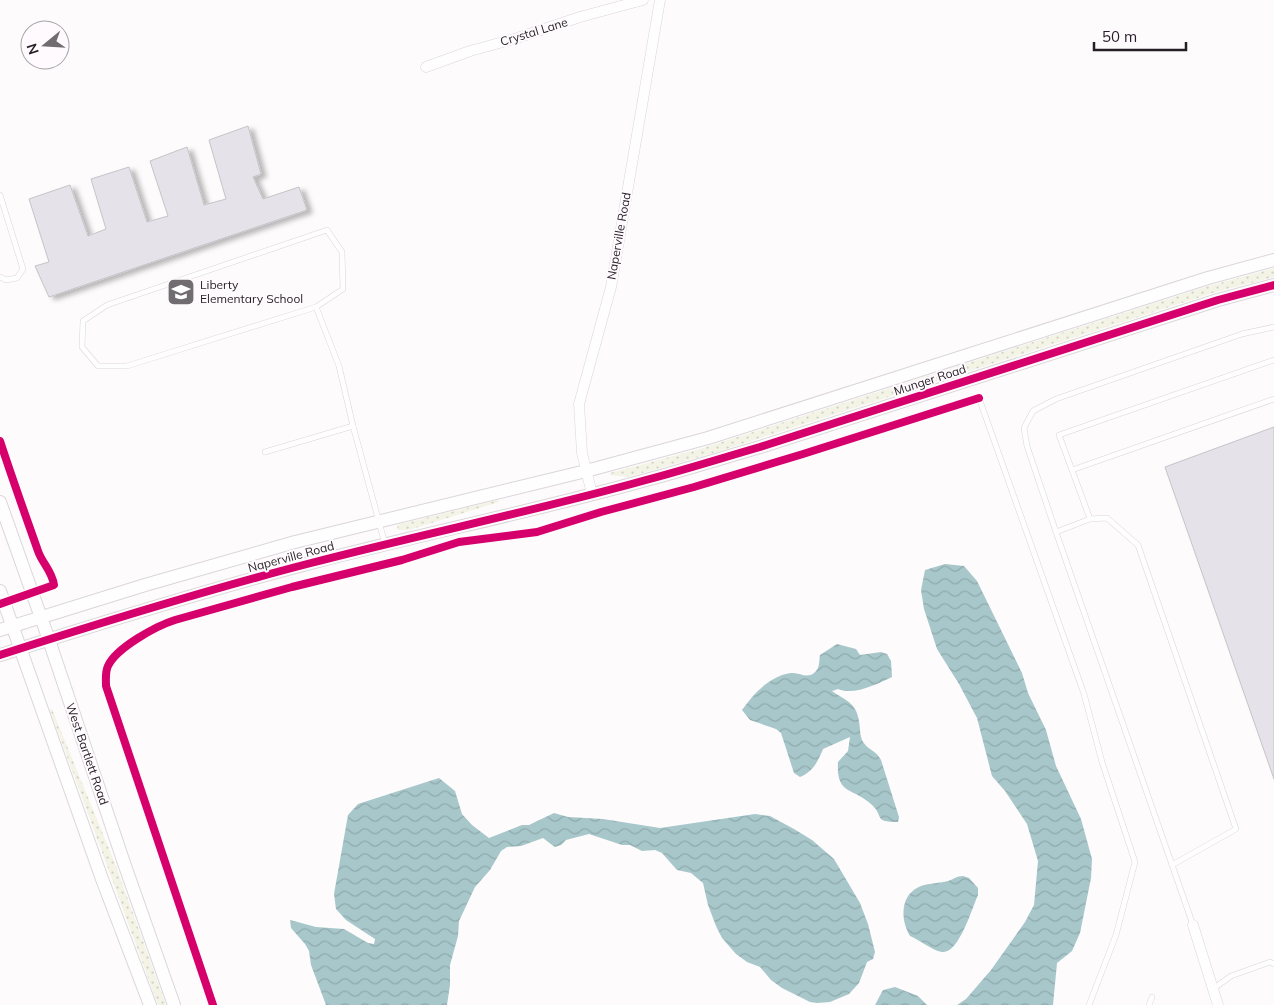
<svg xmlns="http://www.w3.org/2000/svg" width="1274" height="1005" font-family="Mulish,sans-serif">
  <defs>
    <pattern id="grass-dots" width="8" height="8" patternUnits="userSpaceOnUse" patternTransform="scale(1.25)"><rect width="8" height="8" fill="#f3f4e6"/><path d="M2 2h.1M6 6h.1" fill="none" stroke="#d0d1c5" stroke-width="1.8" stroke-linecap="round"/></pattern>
    <pattern id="water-waves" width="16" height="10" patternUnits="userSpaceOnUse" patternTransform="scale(1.25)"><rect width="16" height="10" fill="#a7c7ca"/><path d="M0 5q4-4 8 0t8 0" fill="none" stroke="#90aaad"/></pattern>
    <filter id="shadow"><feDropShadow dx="5.5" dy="3" stdDeviation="2.5" flood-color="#0004"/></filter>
  </defs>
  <rect width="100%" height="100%" fill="#fdfbfc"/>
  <g fill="url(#grass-dots)">
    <polygon points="1274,268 1274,277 1216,292 717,452 628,477 610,475 610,473 703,448 1205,287"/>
    <polygon points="498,500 499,502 409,530 398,530 397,525"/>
    <polygon points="52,709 116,866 166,1005 158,1005 50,710"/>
  </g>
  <g fill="url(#water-waves)">
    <polygon points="945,564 964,566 977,581 1022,673 1028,693 1046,730 1056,766 1081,819 1092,859 1091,878 1080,933 1072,951 1057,963 1053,1005 957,1005 966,999 991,970 1025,922 1034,905 1038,861 1027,824 1005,791 992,776 977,718 959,684 937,649 924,609 921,590 925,570"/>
    <path d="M837 644 856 649 860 655 881 652 887 654 891 661 892 677C877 684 854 696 838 689L832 691C846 701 856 702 859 721 860 727 860 735 862 740 866 749 877 751 881 760L899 817 898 822C872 822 885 816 871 804 852 787 836 795 838 762L848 751 850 737 823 749C818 761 813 772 800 777L794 773 781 733 776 729 750 720 742 710C754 693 770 676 791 673 800 672 806 679 814 673 820 669 819 661 820 655Z"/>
    <polygon points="439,778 455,791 462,814 472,825 489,838 522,825 529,825 554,813 568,817 603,819 660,828 755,814 770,816 794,829 812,840 834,859 860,903 868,924 875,952 873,959 867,962 859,983 849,994 830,1002 817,1003 810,1002 782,988 771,980 760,967 747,962 736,954 722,938 716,926 708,905 703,883 691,873 677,870 662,853 655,850 642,851 630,845 622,845 589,834 566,840 561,845 555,847 543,838 521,846 507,847 501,851 490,870 475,887 459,921 458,936 450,965 450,985 447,1005 326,1005 311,965 309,951 305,944 291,928 290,920 316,927 344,929 368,943 374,944 375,939 346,920 336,909 334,894 348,815 358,804"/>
    <path d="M963 876 969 878 978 888V895C972 908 959 954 942 952 931 950 920 940 910 936 900 919 900 894 921 886 930 883 940 883 948 881 954 879 957 876 963 876Z"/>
    <polygon points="895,987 918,996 927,1005 875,1005 883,990"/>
  </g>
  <g fill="#e6e2e9" stroke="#c6c3c7" filter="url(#shadow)">
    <polygon points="248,126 261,174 253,177 263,199 299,187 307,210 49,297 35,266 49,262 29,199 70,185 88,236 106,229 91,179 129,167 147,222 168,216 150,161 187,147 204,205 226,199 209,140"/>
    <polygon points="1274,427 1274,779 1165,467"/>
  </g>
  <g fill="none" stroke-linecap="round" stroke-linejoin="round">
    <defs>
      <g id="service">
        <polyline points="0,195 23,269 17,278 6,280 0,277"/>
        <polyline points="316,307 343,289 342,252 327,230 107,305 83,321 82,347 98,366 127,366 316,307 339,366 353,426 385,544"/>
        <polyline points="1274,360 1059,435 1072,470 1274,399"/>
        <polyline points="979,398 1084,694 1102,762 1135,862 1116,935 1089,1005"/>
        <polyline points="265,452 353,426"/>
        <polyline points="1072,470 1090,519 1056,532 1027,446 1024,428 1033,411 1056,399 1242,334 1274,327"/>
        <polyline points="1090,519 1107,518 1138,545 1236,829 1172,865"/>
        <polyline points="1056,532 1193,925"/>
        <polyline points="1213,989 1231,976 1270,962 1274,964"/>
        <polyline points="1149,1005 1152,997"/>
      </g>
      <g id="minor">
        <polyline points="426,67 470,51 514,39 580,17 643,0"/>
        <polyline points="592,494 582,453 579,404 611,287 660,0"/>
        <polyline points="1193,925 1218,1005"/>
      </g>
      <g id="tertiary">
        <polyline points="0,502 49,640 124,863 174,1005"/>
        <polyline points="0,591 102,879 150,1005"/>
        <polyline points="0,630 145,585 295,542 586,471 708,438 1208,278 1274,260"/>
        <path d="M0 655C103 622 206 590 311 563 422 534 535 511 646 480 684 470 722 458 760 447L1218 300 1274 285"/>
      </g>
    </defs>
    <use href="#service" stroke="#dad6da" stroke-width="6"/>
    <use href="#minor" stroke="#dad6da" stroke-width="11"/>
    <use href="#tertiary" stroke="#dad6da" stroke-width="14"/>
    <use href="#service" stroke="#fffeff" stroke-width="5"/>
    <use href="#minor" stroke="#fffeff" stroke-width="10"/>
    <use href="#tertiary" stroke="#fffeff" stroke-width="12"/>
    <defs>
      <g id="cycleway">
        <path d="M0 441C12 478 25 514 38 551 42 563 52 571 54 585L0 604"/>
        <path d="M0 655C103 622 206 590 311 563 422 534 535 511 646 480 684 470 722 458 760 447L1218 300 1274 285"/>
        <path d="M213 1005 106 686C106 679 105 672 108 666 116 648 156 626 175 620L292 587 402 560 459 542 537 532 601 512 694 487 803 454 979 398"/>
      </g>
    </defs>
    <use href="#cycleway" stroke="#fefafd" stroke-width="11"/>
    <use href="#cycleway" stroke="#d6006c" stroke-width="8"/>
  </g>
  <defs>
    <symbol id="school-square" viewBox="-11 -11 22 22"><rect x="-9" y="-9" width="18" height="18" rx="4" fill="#716c70" stroke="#fefafd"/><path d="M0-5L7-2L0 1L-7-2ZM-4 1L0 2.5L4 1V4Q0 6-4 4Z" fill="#fff"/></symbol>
  </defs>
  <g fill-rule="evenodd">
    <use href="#school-square" x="165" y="276" width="32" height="32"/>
  </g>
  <g text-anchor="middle" stroke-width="4" stroke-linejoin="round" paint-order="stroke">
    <g font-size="12" fill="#251f25" stroke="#fefafd">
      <text transform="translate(534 32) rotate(-17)" y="4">Crystal Lane</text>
      <text transform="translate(619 236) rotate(-80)" y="4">Naperville Road</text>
      <text transform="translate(930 380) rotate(-18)" y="4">Munger Road</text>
      <text transform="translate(291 557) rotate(-15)" y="4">Naperville Road</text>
      <text transform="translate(87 754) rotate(71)" y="4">West Bartlett Road</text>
    </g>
    <g font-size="12" fill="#251f25" stroke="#fefafd" text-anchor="start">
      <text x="200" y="289">Liberty<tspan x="200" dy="14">Elementary School</tspan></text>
    </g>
  </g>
  <g transform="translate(45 45) rotate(252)"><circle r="24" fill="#fefafd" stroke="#a7a2a7"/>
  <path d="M0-4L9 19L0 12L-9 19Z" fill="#716c70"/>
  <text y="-8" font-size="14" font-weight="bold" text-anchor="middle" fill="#251f25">N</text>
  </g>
  <path d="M1094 42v8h92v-8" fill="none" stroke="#251f25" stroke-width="2.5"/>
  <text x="1102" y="42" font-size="15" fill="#251f25" stroke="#fefafd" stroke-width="4" paint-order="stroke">50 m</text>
</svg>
